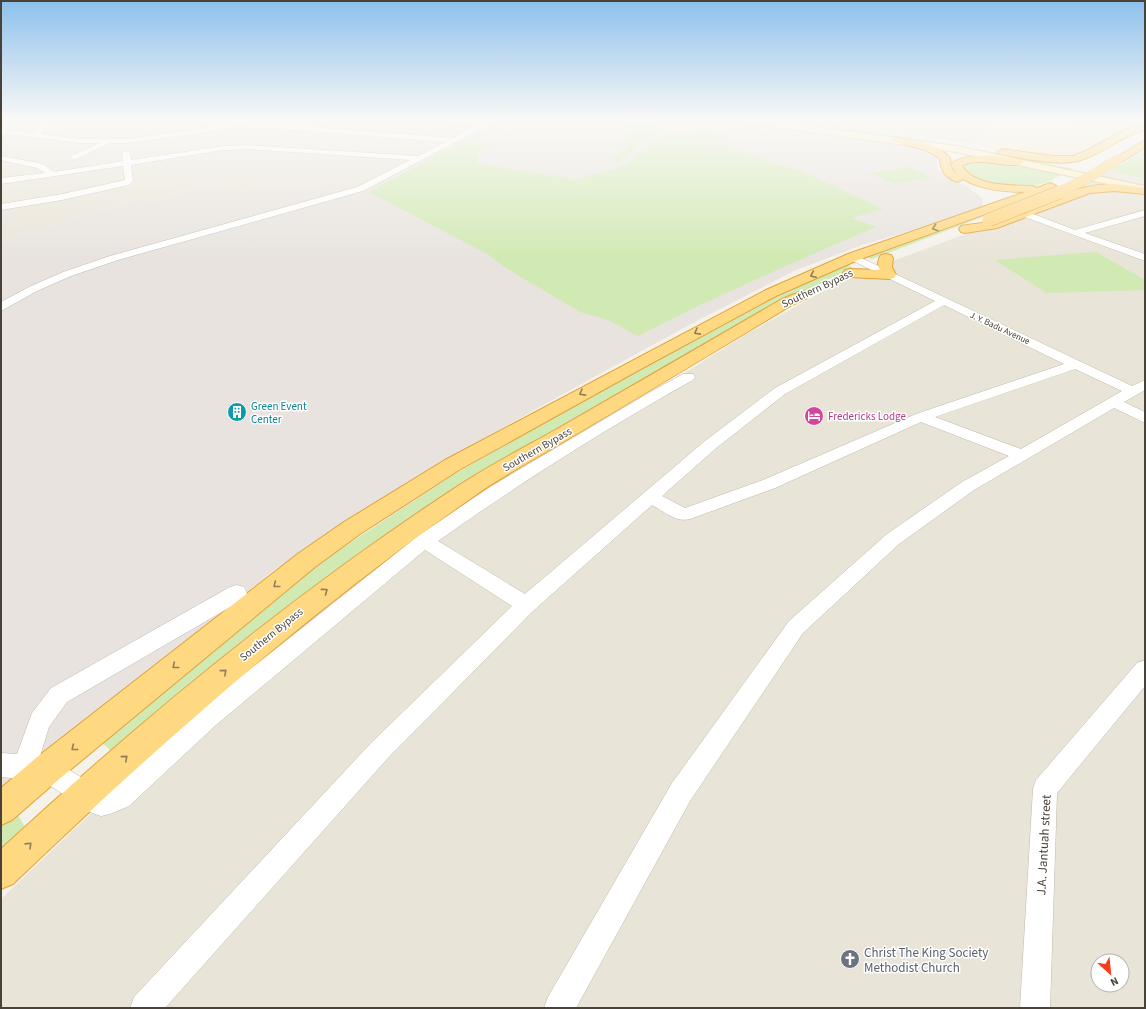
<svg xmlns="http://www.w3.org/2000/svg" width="1146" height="1009" font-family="'Source Sans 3',sans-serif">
  <rect width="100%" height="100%" fill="#f5f2ea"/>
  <g fill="#e9e4d8" fill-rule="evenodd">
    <polygon points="1,119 503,119 369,192 327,182 315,187 226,190 203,185 142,205 138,199 1,241"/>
    <path d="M1145 145V1008H1V899L183 726 301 625 346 597 409 551 447 516 601 426 745 335 847 278 1009 218 1081 187 1122 163 1127 155ZM1098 961H1122V985H1098Z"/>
  </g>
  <polygon fill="#f7e9d5" points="999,119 1058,119 1089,127 1094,126 1118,130 1101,149 1069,157 1024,154 967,143"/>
  <g fill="#e8e3de">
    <polygon points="503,119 999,119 967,143 894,132 886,141 915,145 931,151 937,158 938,170 948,178 968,187 983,199 983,209 862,245 796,270 689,325 543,405 449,459 274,570 1,791 1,241 138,199 142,205 203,185 226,190 315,187 327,182 369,192"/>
    <polygon points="1058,119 1145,119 1145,125 1118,130 1094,126 1089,127"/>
  </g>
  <g fill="#d1e9b3">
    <polygon points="756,119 884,134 958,145 955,148"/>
    <polygon points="628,124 665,129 644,140 639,147 619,162 609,162 630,146 618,144 633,131 626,126"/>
    <path d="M706 128 714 131V134L726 137 721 141H710L708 144 718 146 721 144 727 145 773 163 801 171 883 209 852 218 876 227C796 261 716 296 638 336L608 320 580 312 506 268 489 255 369 192 477 133 483 134 471 142 492 145 477 153V163L576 180 617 168 628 163 652 143 651 140C668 132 672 133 690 132 695 132 701 129 706 128Z"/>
    <polygon points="968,149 976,149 1074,169 1069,171"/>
    <polygon points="1134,160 1145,160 1145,179 1112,170 1126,162"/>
    <path d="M979 161H999L1064 173C1056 178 1047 183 1038 185 1015 191 980 185 962 169L968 163Z"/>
    <polygon points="909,167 932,178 893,184 871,173"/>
    <polygon points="1025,201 872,259 867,257"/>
    <polygon points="1096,252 1145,280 1145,290 1046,293 995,260"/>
    <polygon points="848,265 854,268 829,279 560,432 117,756 102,743 309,570 453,475 575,405 718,326 803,284"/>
    <polygon points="15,810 25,827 1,848 1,823"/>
  </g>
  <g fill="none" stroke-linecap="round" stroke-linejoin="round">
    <defs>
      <g id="minor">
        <polygon points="45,119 51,119 41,134 80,139 126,139 194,130 247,119 260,119 250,122 453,138 478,124 437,121 434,119 485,121 497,119 490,124 363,191 118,260 71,276 37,291 1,311 1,302 29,287 63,272 110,256 357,187 410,160 247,149 223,150 131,165 133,181 129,185 62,200 1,210 1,204 62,194 125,180 123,166 1,184 1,178 45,173 37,168 1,160 1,156 43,164 54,172 123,161 122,153 126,151 130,153 131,160 223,146 247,145 418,156 445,142 243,126 240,125 194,134 126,143 110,143 74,160 70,158 71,156 99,143 80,143 1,133 1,129 35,133"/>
        <polygon points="832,119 839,119 831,127 827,127 825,126"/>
        <polygon points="1145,210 1145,216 1085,233 1145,254 1145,261 1022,216 1020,214 1025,211 1028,212 1075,230"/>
        <path d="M853 254 1132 386 1145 380V390L1124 402 1145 412V423L1114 408 974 490 899 544 803 633 690 801 576 1008H544L548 997 672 783 789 621 887 534 962 482 1009 456 921 422 775 488 690 519C677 523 663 511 652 505L533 611 387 759 165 1008H130L134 997 371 743 512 606 425 550 216 725 129 806 110 814 101 816 92 813 43 781 1 777V753L17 754 32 713 51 688 230 587 237 585 244 587 247 593 244 599 67 702 49 727 40 756 47 757 55 761 103 791 107 790 200 709 418 536 490 487 647 394 683 374H693L695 377 693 380C605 429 520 483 438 541L525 594 705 441 775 388 935 301 849 259 848 257ZM944 305 1064 364 916 414 763 480 685 508 662 496 715 449 785 394ZM1075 369 1122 391 1021 449 935 417Z"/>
        <polygon points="1145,660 1145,686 1057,793 1050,1008 1020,1008 1033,789 1036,780 1137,663"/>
      </g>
      <polygon id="secondary" points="733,119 757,119 956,146 1145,186 1145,192 956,152 737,122"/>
      <g id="trunk">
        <path d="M1145 124V130C1122 135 1106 152 1084 159 1059 168 1028 158 1002 155L997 152 1002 149 1053 156H1073L1086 151 1124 130Z"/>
        <path d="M896 137C913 141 938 143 950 158 950 164 951 169 956 173L951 165 952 163C972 151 997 157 1018 159L1022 160 1023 162 1022 164C1003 169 980 155 962 166 975 187 1011 185 1032 186L1037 188 1050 183 1056 186 1054 188 1038 195 858 260 776 296 639 370 459 470 360 534 315 567 58 780 12 820 1 825V788L36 758 299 553 344 522 445 460 766 290 848 254 1025 192C1004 192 981 190 963 179L958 182C947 179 940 171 940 159 927 148 909 146 893 142L891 140Z"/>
        <polygon points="1145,140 1145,147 1121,162 1113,162 1112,160"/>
        <path d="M1114 184 1145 188V194L1114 191 1090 193 997 228 965 233 961 232 959 229 961 226C970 224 981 224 991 221 1032 210 1069 184 1114 184Z"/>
        <path d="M886 254 891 255 893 258 892 267 896 275 894 278 889 279 850 277 845 276 843 273 845 270 850 269 880 270C877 265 878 259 881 255Z"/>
        <path d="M802 291 807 292 809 295 807 298 792 305C718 350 644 394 570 438 537 458 504 475 473 497 308 612 158 745 13 884L1 889V849C145 716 297 591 461 484 492 464 525 447 557 429 632 386 707 343 782 299Z"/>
      </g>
    </defs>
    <use href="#minor" stroke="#c1baac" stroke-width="1"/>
    <use href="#secondary" stroke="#d5c69a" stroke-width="2"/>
    <use href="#trunk" stroke="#e0a239" stroke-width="2"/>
    <use href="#minor" fill="#fff" fill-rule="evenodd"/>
    <use href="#secondary" fill="#fff2ca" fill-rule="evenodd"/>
    <use href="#trunk" fill="#ffd882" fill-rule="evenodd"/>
    <defs>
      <polyline id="trunk-bridge-far1" points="1058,193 1086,179 1117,160"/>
      <polyline id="trunk-bridge" points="989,220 1060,192"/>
    </defs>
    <use href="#trunk-bridge-far1" stroke="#e0a239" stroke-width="10" stroke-linecap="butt"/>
    <use href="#trunk-bridge" stroke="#e0a239" stroke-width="14" stroke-linecap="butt"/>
    <use href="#trunk-bridge-far1" stroke="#ffd882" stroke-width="10"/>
    <use href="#trunk-bridge" stroke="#ffd882" stroke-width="13"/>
  </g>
  <defs><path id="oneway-chevron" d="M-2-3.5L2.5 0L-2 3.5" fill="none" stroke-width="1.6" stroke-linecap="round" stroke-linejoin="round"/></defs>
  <g stroke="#927e56">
    <use href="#oneway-chevron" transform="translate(935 228) rotate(161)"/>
    <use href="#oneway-chevron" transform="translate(813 275) rotate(156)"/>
    <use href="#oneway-chevron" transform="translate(697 332) rotate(152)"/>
    <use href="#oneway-chevron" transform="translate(582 393) rotate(151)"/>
    <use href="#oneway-chevron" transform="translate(276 585) rotate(141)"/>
    <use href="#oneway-chevron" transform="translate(325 591) rotate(-37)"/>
    <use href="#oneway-chevron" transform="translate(175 666) rotate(141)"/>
    <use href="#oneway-chevron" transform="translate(224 672) rotate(-41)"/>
    <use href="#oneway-chevron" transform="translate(74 748) rotate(141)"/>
    <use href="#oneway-chevron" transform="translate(125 758) rotate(-41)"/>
    <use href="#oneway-chevron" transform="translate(29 845) rotate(-44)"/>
  </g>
  <linearGradient id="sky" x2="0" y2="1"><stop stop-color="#8dc0ec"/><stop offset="0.46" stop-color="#faf9f6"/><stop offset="1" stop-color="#faf9f6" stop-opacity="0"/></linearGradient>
  <rect width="1146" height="260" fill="url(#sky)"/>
  <defs>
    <symbol id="building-disc" viewBox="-11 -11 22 22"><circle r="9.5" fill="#0f9aa8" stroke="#fff"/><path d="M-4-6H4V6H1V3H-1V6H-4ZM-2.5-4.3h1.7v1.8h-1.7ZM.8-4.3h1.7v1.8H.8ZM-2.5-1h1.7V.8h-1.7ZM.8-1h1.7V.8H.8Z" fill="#fff"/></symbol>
    <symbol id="hotel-disc" viewBox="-11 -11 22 22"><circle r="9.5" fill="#d1479c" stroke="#fff"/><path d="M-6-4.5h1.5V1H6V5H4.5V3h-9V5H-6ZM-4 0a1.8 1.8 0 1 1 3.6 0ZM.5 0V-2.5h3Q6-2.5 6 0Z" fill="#fff"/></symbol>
    <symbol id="church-disc" viewBox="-11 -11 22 22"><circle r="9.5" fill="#6b7280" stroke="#fff"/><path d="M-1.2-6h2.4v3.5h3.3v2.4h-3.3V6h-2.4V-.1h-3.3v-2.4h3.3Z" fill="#fff"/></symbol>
  </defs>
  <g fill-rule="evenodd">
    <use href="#building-disc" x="226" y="401" width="22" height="22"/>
    <use href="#hotel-disc" x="803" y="405" width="22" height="22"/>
    <use href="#church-disc" x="839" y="948" width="22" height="22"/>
  </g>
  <g text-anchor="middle" stroke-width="3" stroke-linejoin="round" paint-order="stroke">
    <g font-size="9" fill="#494238" stroke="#fff">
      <text transform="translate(1000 328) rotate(25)" y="3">J. Y. Badu Avenue</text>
    </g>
    <g font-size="11" fill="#494238" stroke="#fff">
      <text transform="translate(817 288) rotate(-25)" y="4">Southern Bypass</text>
      <text transform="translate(537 449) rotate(-30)" y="4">Southern Bypass</text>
      <text transform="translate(271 634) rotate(-39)" y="4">Southern Bypass</text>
    </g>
    <g font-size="11" fill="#0d838f" stroke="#fff" text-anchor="start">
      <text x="251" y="410">Green Event<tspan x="251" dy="13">Center</tspan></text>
    </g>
    <g font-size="11" fill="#b23c85" stroke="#fff" text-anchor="start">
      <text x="828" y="420">Fredericks Lodge</text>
    </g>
    <g font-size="13" fill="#494238" stroke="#fff">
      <text transform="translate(1043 845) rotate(-87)" y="5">J.A. Jantuah street</text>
    </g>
    <g font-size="13" fill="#5b616d" stroke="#fff" text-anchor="start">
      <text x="864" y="957">Christ The King Society<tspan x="864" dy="15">Methodist Church</tspan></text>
    </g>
  </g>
  <rect width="1146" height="1009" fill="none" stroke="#494238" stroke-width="4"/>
  <g transform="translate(1110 973) rotate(153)"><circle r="19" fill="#ffffff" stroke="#b6b3af"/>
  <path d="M0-3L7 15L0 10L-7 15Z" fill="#fc3b1a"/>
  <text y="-6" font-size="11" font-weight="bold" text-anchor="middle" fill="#494238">N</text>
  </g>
</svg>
